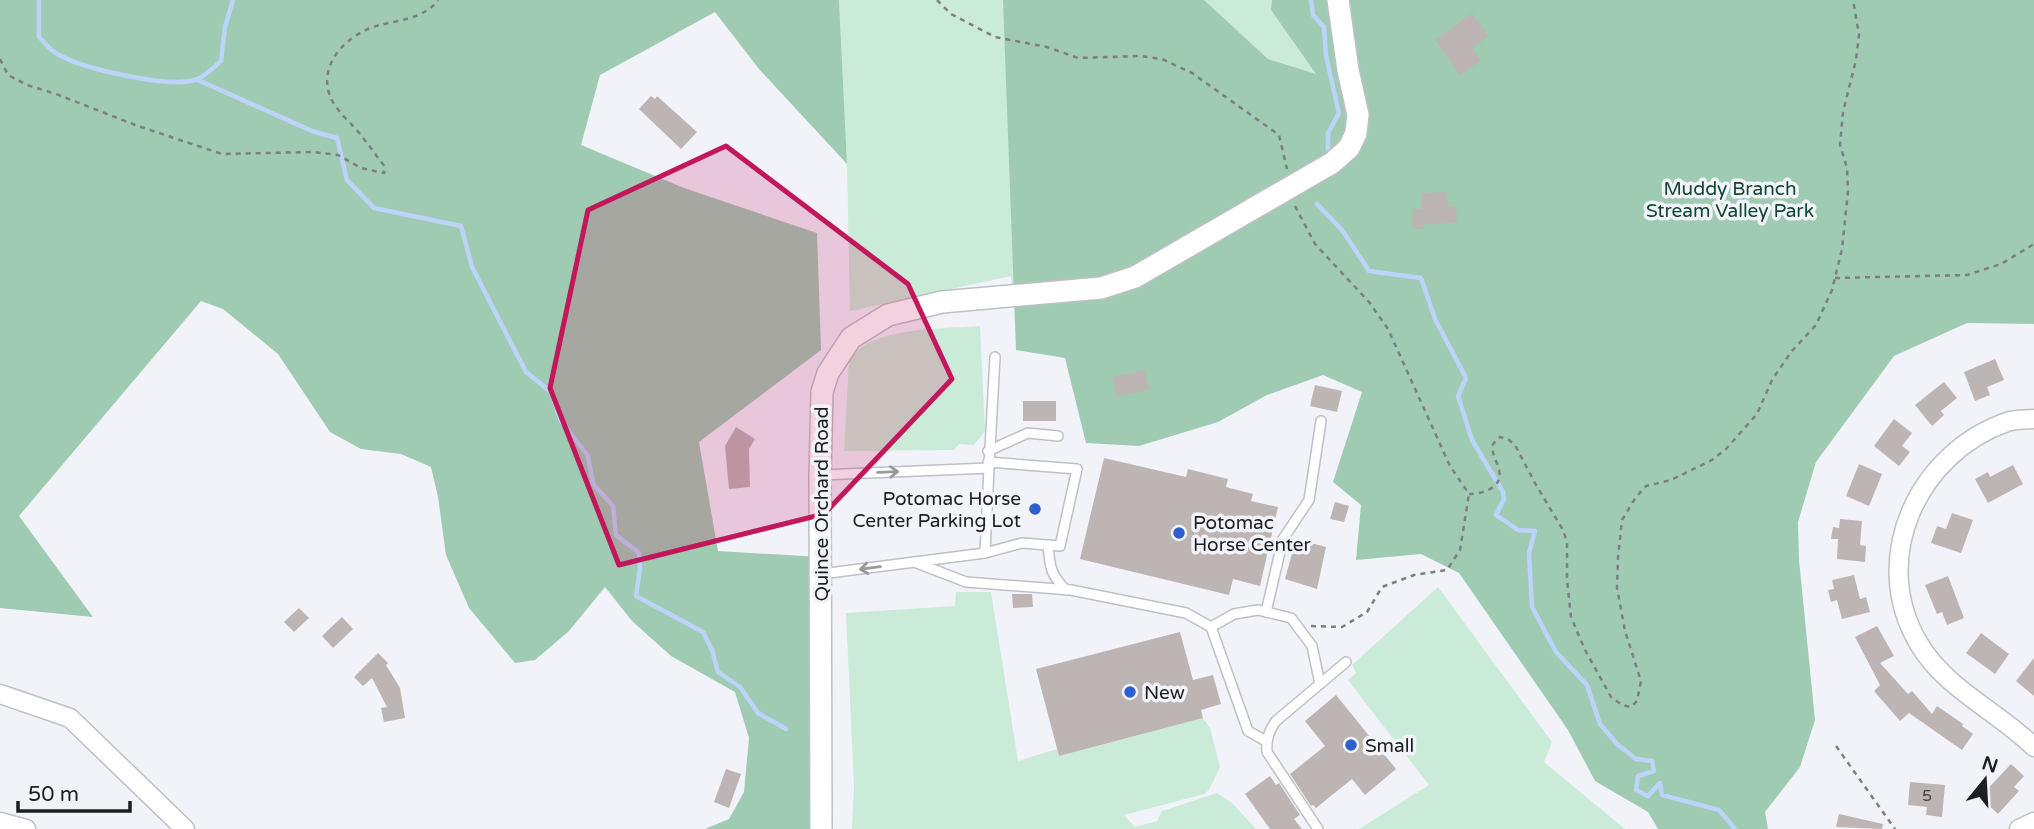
<svg xmlns="http://www.w3.org/2000/svg" width="2034" height="829" font-family="'Varela Round',sans-serif">
  <rect width="100%" height="100%" fill="#f1f3f9"/>
  <g fill="#caebd8">
    <polygon points="839,0 1333,0 1352,115 1012,291 1011,276 850,311 847,164"/>
    <path d="M980 326 985 431 974 445 959 444 954 450 844 451 849 364C861 326 947 329 980 326Z"/>
    <polygon points="1438,587 1552,742 1544,762 1625,829 1359,829 1429,785 1348,680 1356,673 1352,665"/>
    <polygon points="956,592 991,592 1018,761 1057,749 1059,756 1203,718 1210,728 1220,767 1209,790 1204,794 1124,815 1135,827 1157,821 1162,811 1217,793 1232,803 1256,829 852,829 854,786 846,613 955,606"/>
  </g>
  <g fill="#9fcbb3">
    <polygon points="0,0 839,0 847,164 759,69 715,12 600,75 581,145 684,188 817,233 821,350 699,442 718,551 820,557 821,829 705,829 729,819 744,792 749,738 735,692 671,656 632,621 605,587 569,631 535,660 515,663 469,608 446,555 438,497 431,467 401,454 361,449 330,432 278,354 223,309 201,301 19,516 93,617 0,608"/>
    <polygon points="1003,0 1204,0 1268,59 1316,74 1271,10 1272,0 2034,0 2034,324 1967,323 1894,356 1816,462 1798,522 1799,560 1815,720 1800,767 1765,812 1768,829 1658,829 1648,812 1595,781 1568,730 1459,573 1421,554 1356,560 1361,505 1333,482 1362,392 1323,375 1267,395 1218,422 1139,446 1086,443 1065,358 1016,350"/>
  </g>
  <g fill="none" stroke-linecap="round" stroke-linejoin="round">
    <g stroke="#bdd4fa" stroke-width="4.5">
      <path d="M39 0V37C45 43 51 51 59 55 84 69 168 88 195 80 204 78 214 67 221 61L225 27 233 0"/>
      <polyline points="1311,0 1313,15 1324,27 1326,56 1339,113 1328,133 1328,153"/>
      <polyline points="198,80 312,131 337,138 347,180 374,208 461,226 472,267 526,372 551,392 561,421 588,456 593,484 613,506 616,535 639,553 640,569 636,596 703,632 712,650 718,672 740,687 758,713 786,729"/>
      <polyline points="1317,204 1342,230 1369,271 1421,278 1435,319 1466,378 1458,396 1472,440 1503,492 1504,499 1496,515 1518,530 1535,531 1529,553 1532,607 1556,652 1587,685 1600,724 1617,744 1636,759 1652,761 1654,771 1638,776 1636,790 1648,796 1660,783 1662,795 1719,810 1735,829"/>
    </g>
  </g>
  <g fill="#bcb5b3">
    <polygon points="1472,13 1489,36 1472,48 1481,60 1460,75 1435,40"/>
    <polygon points="651,96 655,99 657,96 697,132 681,149 639,109"/>
    <polygon points="1447,192 1448,206 1456,206 1457,223 1424,224 1424,229 1412,229 1412,209 1421,209 1421,193"/>
    <polygon points="1995,359 2004,380 1987,387 1990,395 1975,401 1964,372"/>
    <polygon points="1145,370 1149,390 1117,397 1112,377"/>
    <polygon points="1944,382 1957,398 1941,411 1944,415 1932,426 1915,405"/>
    <polygon points="1315,385 1342,391 1337,412 1310,406"/>
    <rect x="1023" y="401" width="33" height="20"/>
    <polygon points="1894,419 1912,433 1902,446 1910,452 1899,466 1874,446"/>
    <polygon points="736,427 755,439 749,449 750,487 729,489 725,446"/>
    <polygon points="1104,458 1186,477 1188,469 1228,479 1226,487 1253,494 1251,501 1278,507 1260,586 1233,579 1229,595 1080,559"/>
    <polygon points="1859,464 1882,474 1869,506 1846,496"/>
    <polygon points="2013,465 2023,484 1988,503 1975,479 1988,472 1990,477"/>
    <polygon points="1335,502 1349,506 1344,522 1330,519"/>
    <polygon points="1952,513 1973,520 1961,553 1931,543 1937,526 1946,529"/>
    <polygon points="1840,519 1862,521 1860,545 1866,546 1865,562 1837,559 1838,539 1831,539 1833,527 1839,528"/>
    <polygon points="1296,539 1326,547 1317,589 1285,579"/>
    <polygon points="1854,575 1860,599 1866,597 1870,612 1842,619 1837,600 1831,602 1828,590 1834,589 1832,580"/>
    <polygon points="1948,576 1964,618 1947,625 1942,612 1937,614 1925,585"/>
    <polygon points="1012,594 1032,594 1033,607 1013,608"/>
    <polygon points="299,608 309,618 294,632 284,622"/>
    <polygon points="342,617 353,629 333,648 322,636"/>
    <polygon points="1877,626 1894,656 1880,663 1908,694 1912,691 1932,714 1937,706 1963,724 1962,726 1973,734 1962,750 1909,713 1900,721 1874,691 1880,685 1855,637"/>
    <polygon points="1180,632 1193,680 1213,675 1221,704 1201,710 1203,718 1059,756 1036,669"/>
    <polygon points="1981,633 2009,654 1995,674 1966,653"/>
    <polygon points="378,653 388,663 386,665 400,688 405,718 384,722 381,708 387,707 372,678 363,686 354,677"/>
    <polygon points="2034,658 2034,696 2016,681"/>
    <polygon points="1336,695 1396,769 1365,795 1352,779 1316,808 1313,805 1311,806 1290,774 1325,746 1305,721"/>
    <polygon points="2011,764 2024,776 2014,787 2019,791 1998,814 1980,797"/>
    <polygon points="726,769 741,774 729,808 714,802"/>
    <polygon points="1270,776 1276,785 1279,783 1300,815 1294,819 1302,829 1270,829 1245,794"/>
    <polygon points="1910,782 1945,785 1942,817 1926,815 1927,807 1908,805"/>
    <polygon points="1839,814 1883,824 1882,829 1836,827"/>
  </g>
  <g fill="none" stroke-linecap="round" stroke-linejoin="round">
    <defs>
      <g id="service">
        <polyline points="988,451 1028,433 1058,436"/>
        <polyline points="989,467 995,357"/>
        <polyline points="820,475 989,468 985,553 821,574"/>
        <path d="M1048 545C1050 567 1050 574 1066 590"/>
        <polyline points="985,553 1022,543 1060,546 1077,469 988,462"/>
        <polyline points="914,562 966,582 1071,590 1186,613 1211,627 1248,731 1266,741"/>
        <polyline points="1266,612 1283,539 1309,500 1321,421"/>
        <polyline points="1211,627 1234,614 1258,610 1291,618 1312,646 1320,684"/>
        <path d="M1318 829 1267 752C1266 739 1269 731 1276 721L1346 662"/>
      </g>
      <g id="minor">
        <path d="M2034 419C2025 420 2016 419 2007 422 1918 453 1868 559 1919 644 1946 689 1997 711 2034 747"/>
        <polyline points="0,694 70,718 185,829"/>
        <polyline points="0,822 26,829"/>
        <polyline points="2019,829 2034,822"/>
      </g>
      <polyline id="tertiary" points="821,829 820,475 822,392 828,373 851,338 888,315 942,302 1101,288 1135,277 1332,163 1349,148 1356,133 1358,115 1348,70 1338,0"/>
    </defs>
    <use href="#service" stroke="#bec0c5" stroke-width="12"/>
    <use href="#minor" stroke="#bec0c5" stroke-width="21"/>
    <use href="#tertiary" stroke="#bec0c5" stroke-width="24"/>
    <g stroke="#7d7f83" stroke-width="2.5" stroke-dasharray="5 5" stroke-linecap="butt">
      <polyline points="937,0 951,14 995,37 1047,47 1078,58 1140,56 1162,59 1192,73 1279,135 1287,169"/>
      <path d="M0 59 8 75 27 85 56 94 138 126 222 154 313 152 338 155 361 168 384 173 385 167C375 154 366 141 355 128 348 121 340 113 334 104 312 68 347 33 380 25 400 20 425 18 438 0"/>
      <polyline points="1295,206 1315,244 1369,302 1388,329 1450,466 1469,494"/>
      <polyline points="1835,278 1967,275 2001,264 2034,244"/>
      <path d="M1469 494C1481 494 1504 488 1499 470 1497 461 1491 454 1493 444L1500 437 1509 440 1515 445 1536 485 1563 530 1567 542V580L1571 617 1585 650 1611 697 1622 705 1631 707 1637 701 1641 681 1625 631 1617 588 1618 557 1622 520 1636 497 1646 486 1671 480 1712 460 1726 449 1757 414 1772 380 1791 352 1816 325 1832 290 1842 249 1848 191 1847 168 1840 145 1843 112 1856 60 1859 35 1853 0"/>
      <polyline points="1311,626 1342,627 1367,612 1382,587 1414,575 1447,570 1460,550 1469,494"/>
      <polyline points="1836,746 1895,829"/>
    </g>
    <use href="#service" stroke="#fff" stroke-width="9"/>
    <use href="#minor" stroke="#fff" stroke-width="18"/>
    <use href="#tertiary" stroke="#fff" stroke-width="21"/>
  </g>
  <defs><path id="oneway-shaft" d="M-6 0H5M1.5-3L5.5 0L1.5 3" fill="none" stroke-width="1.6" stroke-linecap="round" stroke-linejoin="round" transform="scale(1.75)"/></defs>
  <g stroke="#999a9b">
    <use href="#oneway-shaft" transform="translate(888 472) rotate(-2)"/>
    <use href="#oneway-shaft" transform="translate(870 568) rotate(173)"/>
  </g>
  <path fill="#c2185b" fill-opacity="0.2" stroke="#c2185b" stroke-width="5" stroke-linejoin="round" d="M726 146 908 284 952 379 824 514 619 565 550 388 588 210Z"/>
  <g fill="#2d60ce" stroke="#f1f3f9" stroke-width="2.5">
    <circle cx="1035" cy="509" r="7"/>
    <circle cx="1179" cy="533" r="7"/>
    <circle cx="1130" cy="692" r="7"/>
    <circle cx="1351" cy="745" r="7"/>
  </g>
  <g text-anchor="middle" stroke-width="7" stroke-linejoin="round" paint-order="stroke">
    <g font-size="16" fill="#454445">
      <text x="1927" y="801">5</text>
    </g>
    <g font-size="19" fill="#0f472f" stroke="#f1f3f9">
      <text x="1730" y="195">Muddy Branch<tspan x="1730" dy="22">Stream Valley Park</tspan></text>
    </g>
    <g font-size="19" fill="#1d1e20" stroke="#f1f3f9" text-anchor="start">
      <text x="1021" y="505" text-anchor="end">Potomac Horse<tspan x="1021" dy="22">Center Parking Lot</tspan></text>
      <text x="1193" y="529">Potomac<tspan x="1193" dy="22">Horse Center</tspan></text>
      <text x="1144" y="699">New</text>
      <text x="1365" y="752">Small</text>
    </g>
    <g font-size="19" fill="#1d1e20" stroke="#f1f3f9">
      <text transform="translate(821 504) rotate(-90)" y="7">Quince Orchard Road</text>
    </g>
  </g>
  <g transform="translate(1985 780) rotate(18)" stroke="#f1f3f9" stroke-width="5" paint-order="stroke">
  <path d="M0-5L12 26L0 18L-12 26Z" fill="#1d1e20"/>
  <text y="-10" font-size="19" font-weight="bold" text-anchor="middle" fill="#1d1e20">N</text>
  </g>
  <path d="M18 801v10h112v-10" fill="none" stroke="#1d1e20" stroke-width="3.5"/>
  <text x="28" y="801" font-size="21" fill="#1d1e20" stroke="#f1f3f9" stroke-width="5" paint-order="stroke">50 m</text>
</svg>
